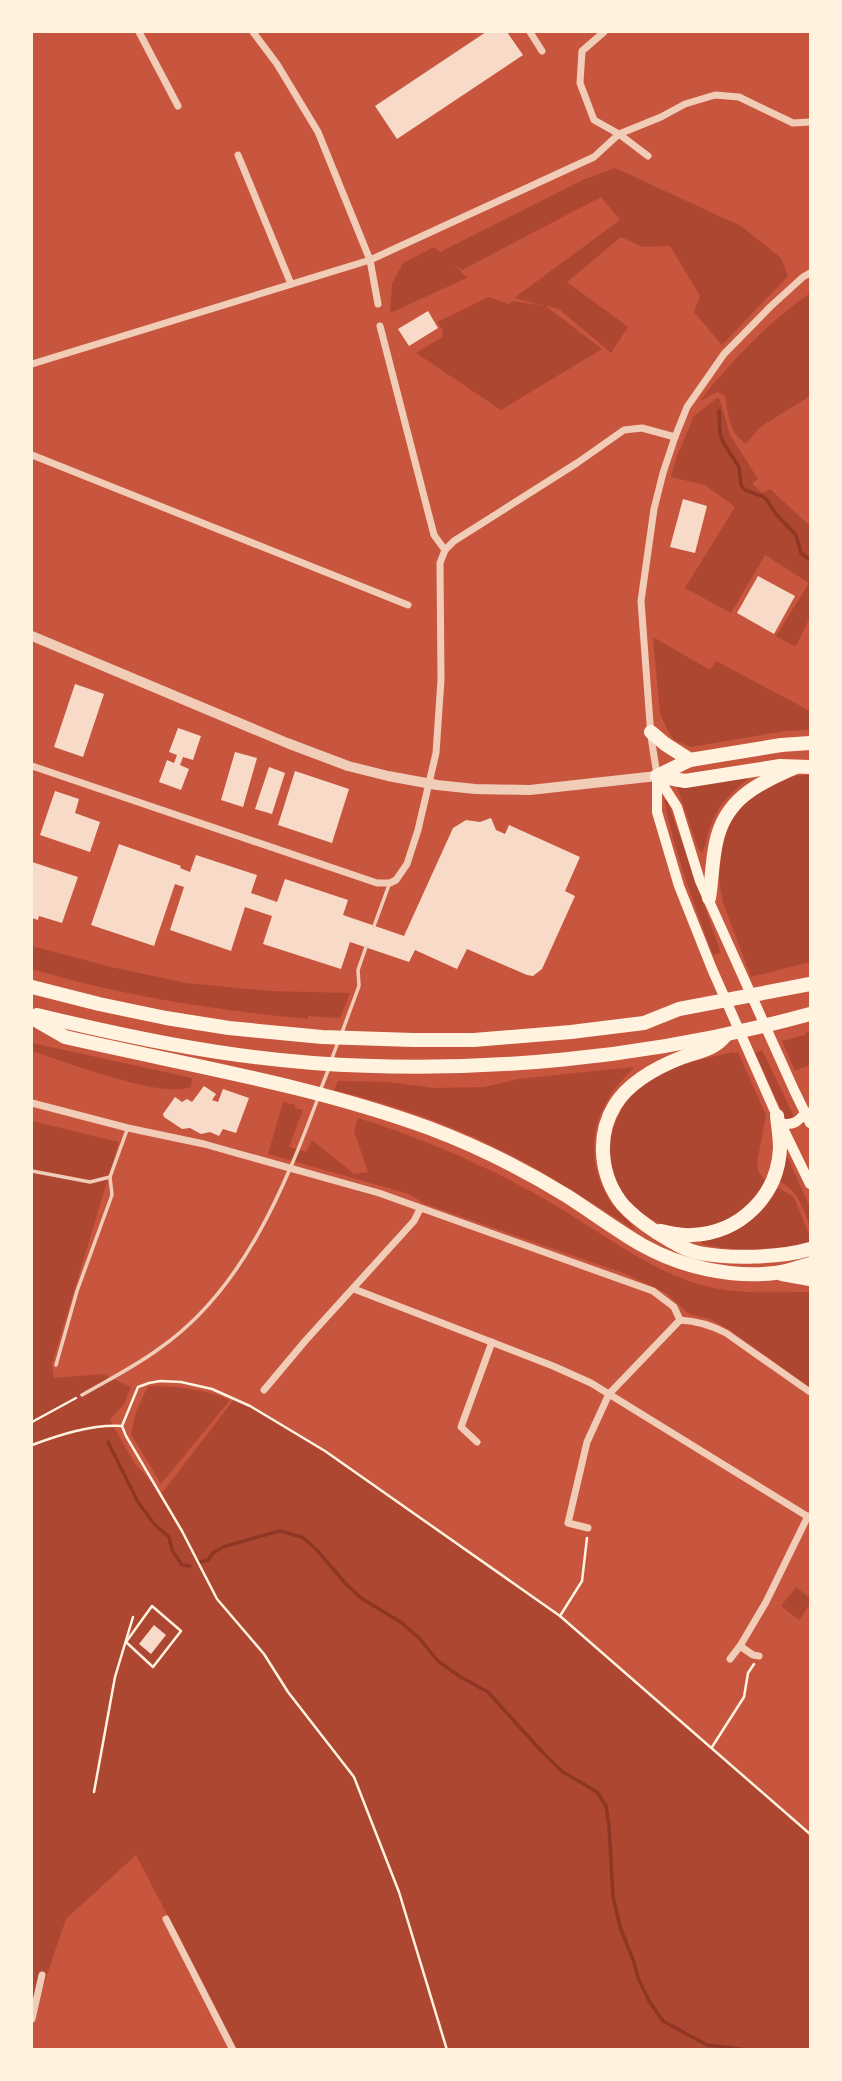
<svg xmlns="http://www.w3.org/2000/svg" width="842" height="2081" font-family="'Titillium Web',sans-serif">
  <rect width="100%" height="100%" fill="#c8553d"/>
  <g fill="#ae4732">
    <polygon points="615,168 741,226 781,258 788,276 722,345 694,312 700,296 670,246 643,247 621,237 567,282 628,327 611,353 559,309 546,306 602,349 501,410 416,353 442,337 443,330 437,322 489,297 508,304 513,301 544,306 514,298 620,220 601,197 462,270 454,264 467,278 390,313 392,284 403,263 434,247 440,252 585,179"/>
    <path d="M810 293V396L760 427 746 444C729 433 728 414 725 396L717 392 700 401C731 361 769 322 810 293Z"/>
    <polygon points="717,398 719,398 721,403 730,435 758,479 752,483 762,493 770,489 810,526 810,617 796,646 792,645 776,636 809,583 765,555 731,613 685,588 735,507 705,485 671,477 676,458 694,416"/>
    <polygon points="653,637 710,670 716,661 810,711 810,730 784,731 691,747 674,740 669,733 660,714"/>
    <path d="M752 775C737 789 720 801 712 822 707 832 706 846 702 853L698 848 677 787Z"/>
    <polygon points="804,775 810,775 810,962 751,977 723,903 717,867 726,827 743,802 787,777"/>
    <path d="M664 800H667L721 953 713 955C694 904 675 854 664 800Z"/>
    <path d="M32 946 111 967 186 983 270 991 350 993 340 1018 308 1016V1019C215 1010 121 996 32 969Z"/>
    <polygon points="810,1031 810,1065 795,1071 782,1041 805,1035 805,1033"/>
    <path d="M32 1043 192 1078 191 1087C161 1099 66 1062 32 1051Z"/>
    <polygon points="762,1050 793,1114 793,1118 786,1120 755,1053"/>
    <path d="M733 1052 734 1054 738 1052 766 1115 757 1163 758 1170 766 1183C759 1195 752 1201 741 1210 676 1263 583 1195 617 1119 623 1106 631 1092 642 1084 668 1066 703 1059 733 1052Z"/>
    <path d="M633 1067V1069C595 1104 581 1151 608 1198 615 1211 630 1219 636 1231 591 1202 546 1172 497 1148 445 1122 390 1104 334 1090L338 1081 388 1082 434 1088 484 1087 518 1079Z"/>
    <path d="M283 1102 295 1105V1108L303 1110 289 1147 306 1152 312 1140 354 1174 368 1172 354 1131 358 1118C426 1139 492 1168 553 1204 601 1232 644 1267 698 1284 734 1295 771 1292 809 1292L810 1296V1388L730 1330 710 1319 689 1314 666 1293 626 1274 425 1204 409 1194 268 1154Z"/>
    <polygon points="32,1121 119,1142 52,1364 54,1378 103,1374 131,1387 124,1404 110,1420 135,1464 162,1493 235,1398 250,1406 355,1471 560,1616 638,1682 810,1835 810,2049 237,2049 136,1855 66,1919 32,2019"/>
    <path d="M785 1155 787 1156 810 1208V1226C802 1206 799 1192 779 1181Z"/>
    <path d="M777 1187 794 1197 810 1237V1244C769 1251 744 1253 702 1244V1240C728 1238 751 1224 768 1204L767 1202Z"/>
    <path d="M148 1386C176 1386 204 1389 230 1400L161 1484 131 1434 136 1412Z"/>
    <polygon points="796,1587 810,1598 810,1604 799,1620 781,1606"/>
  </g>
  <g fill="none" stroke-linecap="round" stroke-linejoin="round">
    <g stroke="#8f3625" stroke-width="3.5">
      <polyline points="719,411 720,434 723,442 739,467 741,485 745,490 762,496 767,500 776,514 796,535 801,553 810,560"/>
      <polyline points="32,1407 32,1408"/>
      <polyline points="108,1442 138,1502 155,1525 169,1537 172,1550 182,1565 190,1566"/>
      <polyline points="200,1562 208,1560 213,1553 223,1547 261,1536 280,1531 302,1537 317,1550 346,1584 361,1598 402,1623 420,1639 438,1661 459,1676 488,1692 544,1754 563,1772 597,1792 606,1806 609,1826 613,1896 620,1927 634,1962 638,1978 649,2001 663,2021 707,2045 748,2050"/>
    </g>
  </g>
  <g fill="#f7dbc8">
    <polygon points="486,32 507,32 523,55 397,139 375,106"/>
    <polygon points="428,311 438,328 409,346 398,329"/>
    <polygon points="683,499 707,506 695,553 670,547"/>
    <polygon points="758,576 795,596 774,634 737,613"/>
    <polygon points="75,684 104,694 83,757 54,747"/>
    <polygon points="178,728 201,736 193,760 183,757 180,765 189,769 181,790 159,782 167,760 174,763 177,755 169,752"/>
    <polygon points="235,752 257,758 243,807 221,800"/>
    <polygon points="269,767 285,773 272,814 255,809"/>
    <polygon points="295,771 349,789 332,843 278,825"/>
    <polygon points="55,791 79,799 75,813 100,822 90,852 40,835"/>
    <polygon points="491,818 496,830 505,834 509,825 580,857 565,891 575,896 542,969 533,976 527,975 467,949 457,969 415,950 409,962 350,942 341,969 263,944 272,916 245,907 231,951 170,930 184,887 175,884 154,946 91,925 119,844 181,866 180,868 190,872 196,855 257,875 251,893 277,902 285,879 348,900 343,915 404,936 453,828 466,820 480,822"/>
    <polygon points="32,862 78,877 62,923 39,916 38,920 32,918"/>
    <polygon points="204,1086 216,1094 212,1100 218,1102 223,1089 249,1098 236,1133 223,1129 219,1136 210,1132 201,1134 190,1128 182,1129 164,1117 163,1114 175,1097 182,1102 187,1099 192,1102"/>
    <polygon points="154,1625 166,1635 151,1654 139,1644"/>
  </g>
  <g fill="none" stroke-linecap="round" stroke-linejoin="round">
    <g stroke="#fff3e0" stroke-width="2.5">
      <polyline points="32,1422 76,1398"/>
      <path d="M32 1445C59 1435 92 1424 122 1426"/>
      <polygon points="152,1606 181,1631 153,1667 126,1642"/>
      <polyline points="560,1616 582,1581 587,1538"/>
      <polyline points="712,1747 744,1697 748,1673 754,1664"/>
      <polyline points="94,1792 115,1677 133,1617"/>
      <polyline points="447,2050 399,1892 354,1777 288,1692 264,1654 217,1599 182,1531 126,1436 122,1426 138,1387 149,1383 160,1381 181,1382 212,1389 250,1406 325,1451 560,1616 810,1834"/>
    </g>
    <g stroke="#f1ccb7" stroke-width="3.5">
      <polyline points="374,926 389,885"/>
      <polyline points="341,1035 359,986 358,970 366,947"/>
      <polyline points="331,1061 338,1042"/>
      <polyline points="320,1091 329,1068"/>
      <polyline points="32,1171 90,1182 110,1177"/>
      <polyline points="56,1365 77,1291 112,1195 110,1177 127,1130"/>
      <path d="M82 1395C108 1380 136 1366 160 1348 243 1290 284 1189 318 1098"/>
    </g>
    <g stroke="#f1ccb7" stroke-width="7">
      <polyline points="139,32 178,106"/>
      <polyline points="253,32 277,64 318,132 370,260 378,304"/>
      <polyline points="530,32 542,51"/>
      <polyline points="604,32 582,51 580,83 594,120 619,134 648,156"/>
      <polyline points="238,155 291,284"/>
      <polyline points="380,326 434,535 445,550"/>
      <polyline points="32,364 370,260 594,157 619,134 661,117 685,104 715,95 739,97 793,123 810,122"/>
      <polyline points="32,455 408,605"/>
      <polyline points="32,766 377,883 390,883 396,880 407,864 418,830 436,753 441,680 440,563 445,550 454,541 577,463 624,430 642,428 675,437"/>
      <polyline points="657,775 651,737 641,601 654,509 663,473 675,437 687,407 724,354 770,307 803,277 810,273"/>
      <polyline points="32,1103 128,1128 204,1144 379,1193 653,1291 674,1307 680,1320"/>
      <polyline points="354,1289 553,1366 591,1383 810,1518"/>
      <path d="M680 1320C697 1321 711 1325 726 1333L810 1392"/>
      <polyline points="264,1390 306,1340 414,1221 420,1209"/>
      <polyline points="477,1442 461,1427 492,1342"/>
      <polyline points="588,1528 568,1523 587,1442 609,1394 680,1320"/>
      <polyline points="759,1656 753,1655 740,1646 766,1602 808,1516"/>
      <polyline points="730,1659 740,1646"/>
      <polyline points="166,1919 233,2050"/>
      <polyline points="32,2019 42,1975"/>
    </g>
    <polyline stroke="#f1ccb7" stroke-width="10" points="32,636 287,743 348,766 388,776 437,785 475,789 530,790 657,776"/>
    <g stroke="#fff3e0" stroke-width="10">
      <polyline points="657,776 657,812 679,886 712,969 777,1116 810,1184"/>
      <polyline points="657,776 677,807 700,881 794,1090 810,1123"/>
      <path d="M780 1123C793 1126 798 1122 806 1112"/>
    </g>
    <g stroke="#fff3e0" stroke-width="14">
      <polyline points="651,732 665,744 690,760"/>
      <polyline points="657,776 690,760 781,745 810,743"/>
      <polyline points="657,776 685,781 780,766 810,767"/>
      <path d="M709 898C712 880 712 861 716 843 725 798 758 784 796 767"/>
      <polyline points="32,987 99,1004 166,1018 229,1028 322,1037 413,1040 474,1040 571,1032 644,1023 679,1009 810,984"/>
      <path d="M37 1015C128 1037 219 1056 313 1063 479 1075 650 1058 810 1014"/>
      <path d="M32 1018 65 1037C186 1065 312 1085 429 1128 477 1146 523 1169 567 1196 592 1212 616 1230 642 1245 681 1267 730 1278 775 1273 787 1272 799 1267 810 1264"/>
      <path d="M725 1036C714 1050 699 1051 683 1057 657 1067 630 1081 615 1105 596 1136 600 1177 623 1205 633 1216 644 1224 656 1232 669 1240 684 1250 699 1253 731 1259 779 1258 810 1249"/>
      <path d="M660 1231C671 1233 682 1236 692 1235 740 1233 778 1196 780 1148 780 1137 778 1126 777 1116"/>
      <polyline points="782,1274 810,1279"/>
    </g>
  </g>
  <rect width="842" height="2081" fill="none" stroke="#fff3e0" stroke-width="66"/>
</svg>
